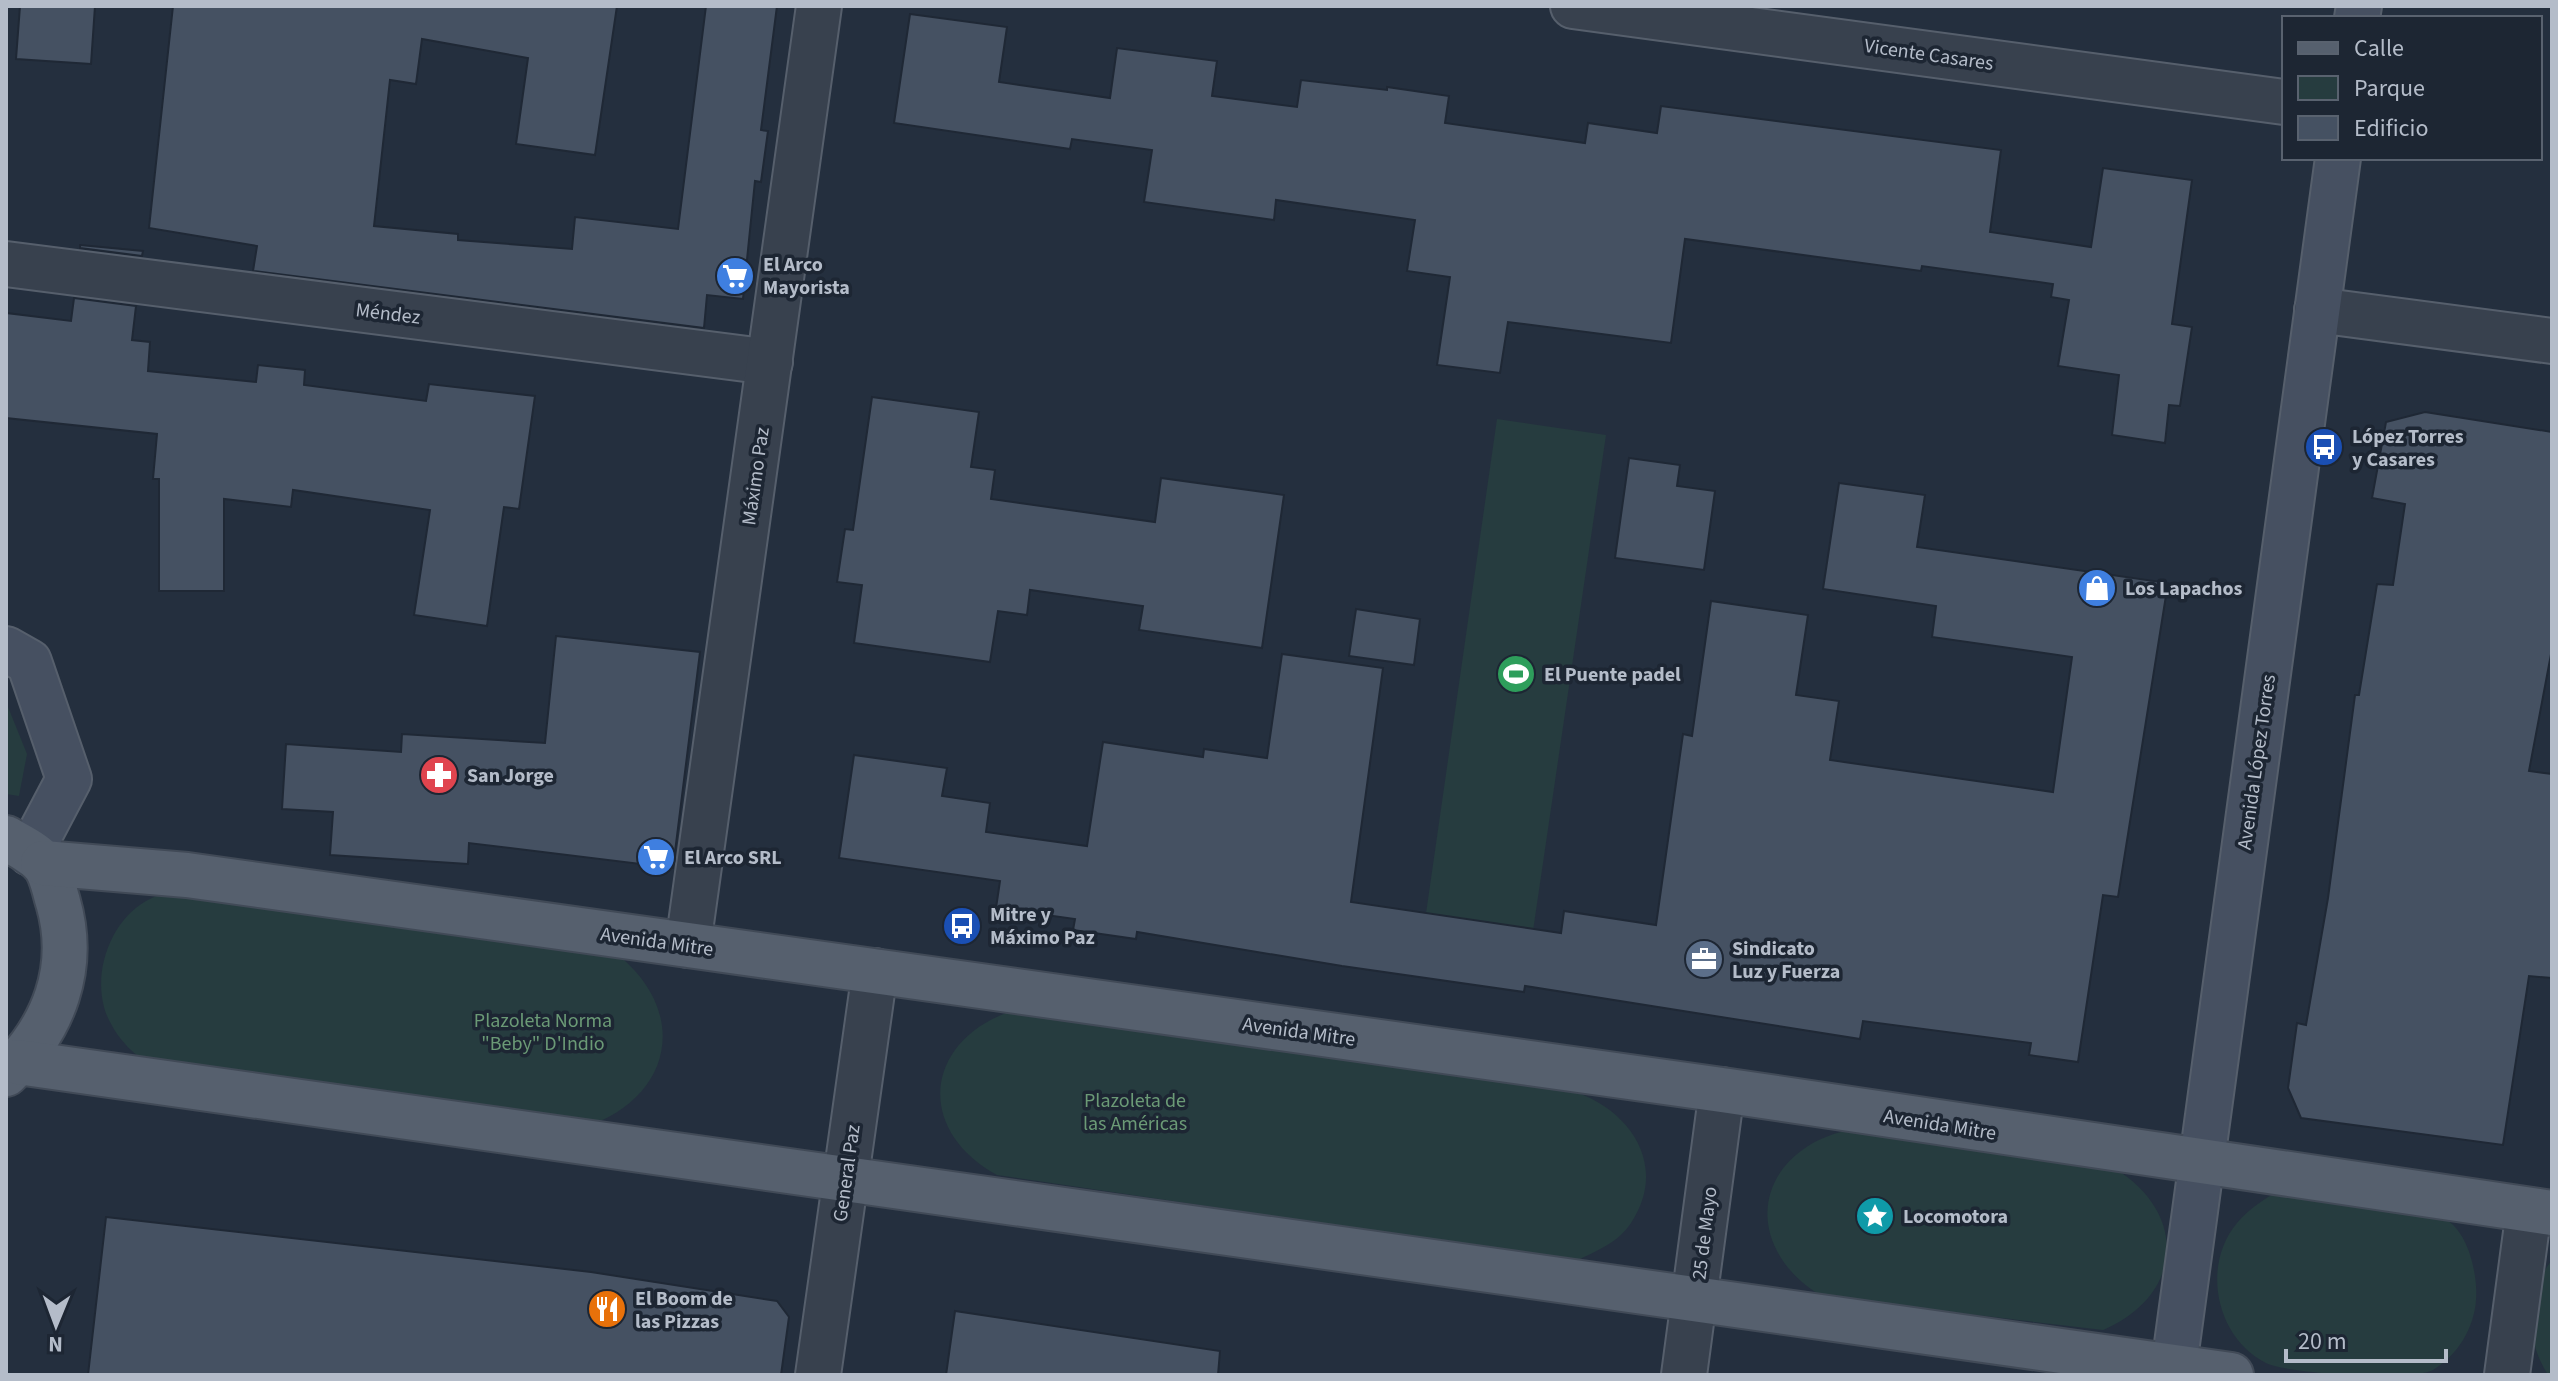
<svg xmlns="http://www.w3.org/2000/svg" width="2558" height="1381" font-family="'Source Sans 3',sans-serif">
  <rect width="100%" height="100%" fill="#242f3e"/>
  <g fill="#263c3f">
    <polygon points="1497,419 1606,435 1524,992 1417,976"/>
    <polygon points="6,702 27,754 19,796 6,794"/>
    <path d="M175 889 609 948C692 1007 676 1099 580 1129L152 1067C134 1054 120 1042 110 1022 89 983 107 923 146 901 155 896 165 893 175 889Z"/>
    <path d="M1015 1010 1576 1092C1632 1112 1668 1167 1631 1223 1618 1243 1596 1251 1576 1261L997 1175C913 1129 925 1038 1015 1010Z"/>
    <path d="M1853 1129 2107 1164C2187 1207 2188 1293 2103 1330L1823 1297C1736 1245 1755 1148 1853 1129Z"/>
    <path d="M2291 1184C2328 1193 2366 1201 2404 1210 2416 1213 2434 1213 2445 1219 2469 1232 2478 1276 2476 1300 2474 1328 2458 1355 2433 1370 2414 1381 2287 1374 2266 1363 2216 1338 2201 1266 2237 1223 2252 1205 2271 1195 2291 1184Z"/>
    <path d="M2552 1260V1375H2548C2525 1339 2525 1294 2552 1260Z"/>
  </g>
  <g fill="#455162" stroke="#1f2835" stroke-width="2">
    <polygon points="20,6 95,6 91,64 16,59"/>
    <polygon points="173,6 617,6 595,155 516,144 528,58 422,39 416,84 390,80 374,226 458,234 458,240 572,249 575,217 678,229 706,6 777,6 761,130 768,131 761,182 755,181 743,299 707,295 704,328 253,271 257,246 149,228"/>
    <polygon points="910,14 1007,27 999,82 1110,98 1117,48 1217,61 1212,96 1297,107 1301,80 1387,90 1387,87 1449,96 1445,123 1585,143 1588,123 1657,133 1661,106 2001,150 1990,232 2091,247 2103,168 2192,180 2172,324 2192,327 2180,406 2169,405 2165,443 2112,435 2119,375 2058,366 2069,300 2051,297 2053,284 1922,266 1921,271 1685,239 1671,343 1508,322 1500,373 1437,365 1450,277 1407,271 1415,220 1276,200 1274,220 1144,202 1152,150 1072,139 1070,149 894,123"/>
    <polygon points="80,245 143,251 142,256 80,248"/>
    <polygon points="74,298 136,306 132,340 150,342 148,371 256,382 258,365 305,370 304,385 426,401 429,384 535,396 519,509 504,507 487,626 414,615 430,510 293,490 291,507 224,499 224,591 159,591 159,479 153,479 157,434 6,418 6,313 71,321"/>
    <polygon points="872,397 979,412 971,467 995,470 991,499 1155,522 1161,478 1284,495 1262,648 1139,630 1143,606 1030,590 1027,615 998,611 990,662 854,643 862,585 837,582 845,529 853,530"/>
    <polygon points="2425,412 2552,432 2552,649 2529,771 2552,774 2552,978 2529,976 2503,1145 2301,1118 2288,1088 2297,1023 2306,1025 2328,898 2355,695 2359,695 2377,584 2393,585 2405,504 2372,498 2386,422"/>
    <polygon points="1629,458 1680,465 1677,486 1715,491 1704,570 1615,558"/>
    <polygon points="1839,483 1925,495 1917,547 2168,583 2118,897 2103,895 2078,1062 2029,1055 2031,1043 1863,1021 1860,1039 1525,986 1524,992 1342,966 1137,932 1136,939 1073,930 1075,919 996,908 1000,881 839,858 854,755 947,768 942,796 990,803 986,832 1087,846 1103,742 1203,757 1204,749 1267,758 1282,654 1383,668 1351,902 1561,933 1564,911 1656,925 1683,734 1692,736 1711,601 1808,615 1796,695 1839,701 1830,760 2053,792 2072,657 1932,637 1936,606 1823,589"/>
    <polygon points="1356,609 1420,619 1414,665 1349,656"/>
    <polygon points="556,636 700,652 673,868 469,843 468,864 330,855 333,812 282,809 286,744 401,752 402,734 545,743"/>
    <polygon points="106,1217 591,1272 777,1301 789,1317 781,1375 88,1375"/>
    <polygon points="955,1311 1220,1351 1218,1375 946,1375"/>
  </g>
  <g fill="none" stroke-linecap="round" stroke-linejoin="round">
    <defs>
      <g id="street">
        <polyline points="1573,6 2284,102"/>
        <polyline points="6,264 770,362"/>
        <polyline points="2317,310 2552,341"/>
        <polyline points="688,945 819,6"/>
        <polyline points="818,1375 875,971"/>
        <polyline points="1684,1375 1722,1090"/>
        <polyline points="2507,1375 2529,1210"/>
      </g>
      <g id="secondary">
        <polyline points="2357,18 2359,6"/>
        <polyline points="6,649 29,662 69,779 30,853"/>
        <polyline points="2174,1366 2338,158"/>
      </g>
      <g id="primary">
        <path d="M6 838C18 845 33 852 42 862 51 871 54 889 58 902 77 968 54 1028 6 1074"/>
        <polyline points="43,863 187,875 688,945 1722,1090 2552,1213"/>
        <polyline points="18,1062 2231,1375"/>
      </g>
    </defs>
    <use href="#street" stroke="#565f6c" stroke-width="48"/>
    <use href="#secondary" stroke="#565f6c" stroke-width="48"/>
    <use href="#primary" stroke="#414a57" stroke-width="48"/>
    <use href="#street" stroke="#38414e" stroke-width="44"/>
    <use href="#secondary" stroke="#465061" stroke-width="44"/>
    <use href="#primary" stroke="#56606e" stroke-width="44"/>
  </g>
  <defs>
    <symbol id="supermarket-disc" viewBox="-11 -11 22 22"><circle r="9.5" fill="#3f7fe0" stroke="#1d2633"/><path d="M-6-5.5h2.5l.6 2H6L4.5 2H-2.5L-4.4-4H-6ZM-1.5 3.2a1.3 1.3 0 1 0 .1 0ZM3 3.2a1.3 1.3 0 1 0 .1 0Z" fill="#fff"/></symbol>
    <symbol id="bus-disc" viewBox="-11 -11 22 22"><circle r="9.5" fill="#1a4fb4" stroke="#1d2633"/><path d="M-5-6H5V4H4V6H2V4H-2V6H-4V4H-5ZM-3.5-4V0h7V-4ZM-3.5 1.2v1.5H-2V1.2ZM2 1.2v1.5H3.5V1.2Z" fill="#fff"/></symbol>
    <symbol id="shop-disc" viewBox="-11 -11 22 22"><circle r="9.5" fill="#3f7fe0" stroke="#1d2633"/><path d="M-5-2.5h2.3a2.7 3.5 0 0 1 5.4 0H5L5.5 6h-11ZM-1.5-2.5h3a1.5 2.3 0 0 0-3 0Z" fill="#fff"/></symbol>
    <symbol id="stadium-disc" viewBox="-11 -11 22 22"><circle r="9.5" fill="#2e9e5b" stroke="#1d2633"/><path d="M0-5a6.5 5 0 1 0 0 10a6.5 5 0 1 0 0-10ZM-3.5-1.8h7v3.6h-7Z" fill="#fff"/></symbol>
    <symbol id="pharmacy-disc" viewBox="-11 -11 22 22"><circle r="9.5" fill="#e0444e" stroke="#1d2633"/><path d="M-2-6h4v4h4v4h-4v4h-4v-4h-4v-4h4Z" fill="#fff"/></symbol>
    <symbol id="office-disc" viewBox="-11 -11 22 22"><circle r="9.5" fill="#5c6f8a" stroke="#1d2633"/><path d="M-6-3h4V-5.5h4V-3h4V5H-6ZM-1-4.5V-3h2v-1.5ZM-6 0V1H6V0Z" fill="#fff"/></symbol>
    <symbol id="sight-disc" viewBox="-11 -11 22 22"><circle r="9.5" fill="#0f9aa8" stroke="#1d2633"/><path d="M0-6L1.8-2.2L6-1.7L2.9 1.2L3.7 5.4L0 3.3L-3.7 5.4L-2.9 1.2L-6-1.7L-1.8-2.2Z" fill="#fff"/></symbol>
    <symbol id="restaurant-disc" viewBox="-11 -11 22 22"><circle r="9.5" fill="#e8710a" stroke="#1d2633"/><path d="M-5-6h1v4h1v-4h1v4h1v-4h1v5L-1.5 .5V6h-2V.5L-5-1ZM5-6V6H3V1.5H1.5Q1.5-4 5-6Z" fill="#fff"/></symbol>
  </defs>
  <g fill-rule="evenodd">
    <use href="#supermarket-disc" x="713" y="254" width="44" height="44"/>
    <use href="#bus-disc" x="2302" y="425" width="44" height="44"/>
    <use href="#shop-disc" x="2075" y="566" width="44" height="44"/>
    <use href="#stadium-disc" x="1494" y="652" width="44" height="44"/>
    <use href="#pharmacy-disc" x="417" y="753" width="44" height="44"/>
    <use href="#supermarket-disc" x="634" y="835" width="44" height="44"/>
    <use href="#bus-disc" x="940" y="904" width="44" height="44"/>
    <use href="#office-disc" x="1682" y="937" width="44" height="44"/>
    <use href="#sight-disc" x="1853" y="1194" width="44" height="44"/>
    <use href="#restaurant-disc" x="585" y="1287" width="44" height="44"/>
  </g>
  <g text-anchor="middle" stroke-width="7" stroke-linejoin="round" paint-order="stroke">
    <g font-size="20" fill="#b4bcc9" stroke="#1d2633">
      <text transform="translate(1929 54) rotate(8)" y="7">Vicente Casares</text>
      <text transform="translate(388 313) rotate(7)" y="7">Méndez</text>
      <text transform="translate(755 476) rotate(-82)" y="7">Máximo Paz</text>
      <text transform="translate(2256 762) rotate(-82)" y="7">Avenida López Torres</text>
      <text transform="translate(657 941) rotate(8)" y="7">Avenida Mitre</text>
      <text transform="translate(1299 1031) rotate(8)" y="7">Avenida Mitre</text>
      <text transform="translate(1940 1124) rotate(9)" y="7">Avenida Mitre</text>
      <text transform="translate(846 1173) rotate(-82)" y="7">General Paz</text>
      <text transform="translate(1704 1233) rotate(-83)" y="7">25 de Mayo</text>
    </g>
    <g font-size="20" font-weight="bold" fill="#b4bcc9" stroke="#1d2633" text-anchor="start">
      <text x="763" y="271">El Arco<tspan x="763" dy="23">Mayorista</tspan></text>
      <text x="2352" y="443">López Torres<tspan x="2352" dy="23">y Casares</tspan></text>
      <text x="2125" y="595">Los Lapachos</text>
      <text x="1544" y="681">El Puente padel</text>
      <text x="467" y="782">San Jorge</text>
      <text x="684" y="864">El Arco SRL</text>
      <text x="990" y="921">Mitre y<tspan x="990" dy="23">Máximo Paz</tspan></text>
      <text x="1732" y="955">Sindicato<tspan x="1732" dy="23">Luz y Fuerza</tspan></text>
      <text x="1903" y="1223">Locomotora</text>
      <text x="635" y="1305">El Boom de<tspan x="635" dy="23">las Pizzas</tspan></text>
    </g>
    <g font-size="20" fill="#6b9a76" stroke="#1d2633">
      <text x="543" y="1027">Plazoleta Norma<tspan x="543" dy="23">"Beby" D'Indio</tspan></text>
      <text x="1135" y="1107">Plazoleta de<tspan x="1135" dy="23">las Américas</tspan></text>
    </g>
  </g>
  <rect width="2558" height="1381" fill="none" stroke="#b4bcc9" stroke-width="16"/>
  <rect x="2282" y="16" width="260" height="144" fill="#1d2633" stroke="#59626f" stroke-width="2"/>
  <rect x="2298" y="42" width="40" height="12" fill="#56606e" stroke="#59626f" stroke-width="2"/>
  <text x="2354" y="56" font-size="24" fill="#b4bcc9">Calle</text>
  <rect x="2298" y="76" width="40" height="24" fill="#263c3f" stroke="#59626f" stroke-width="2"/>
  <text x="2354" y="96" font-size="24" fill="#b4bcc9">Parque</text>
  <rect x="2298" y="116" width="40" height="24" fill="#455162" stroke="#59626f" stroke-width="2"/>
  <text x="2354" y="136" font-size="24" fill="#b4bcc9">Edificio</text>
  <g transform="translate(56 1325) rotate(181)" stroke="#1d2633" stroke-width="6" paint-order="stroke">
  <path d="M0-6L14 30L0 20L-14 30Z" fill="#b4bcc9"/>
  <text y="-12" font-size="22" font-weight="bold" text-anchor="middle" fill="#b4bcc9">N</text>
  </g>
  <path d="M2286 1349v12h160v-12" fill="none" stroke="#b4bcc9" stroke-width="4"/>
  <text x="2298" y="1349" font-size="24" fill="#b4bcc9" stroke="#1d2633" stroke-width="6" paint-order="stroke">20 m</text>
</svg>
